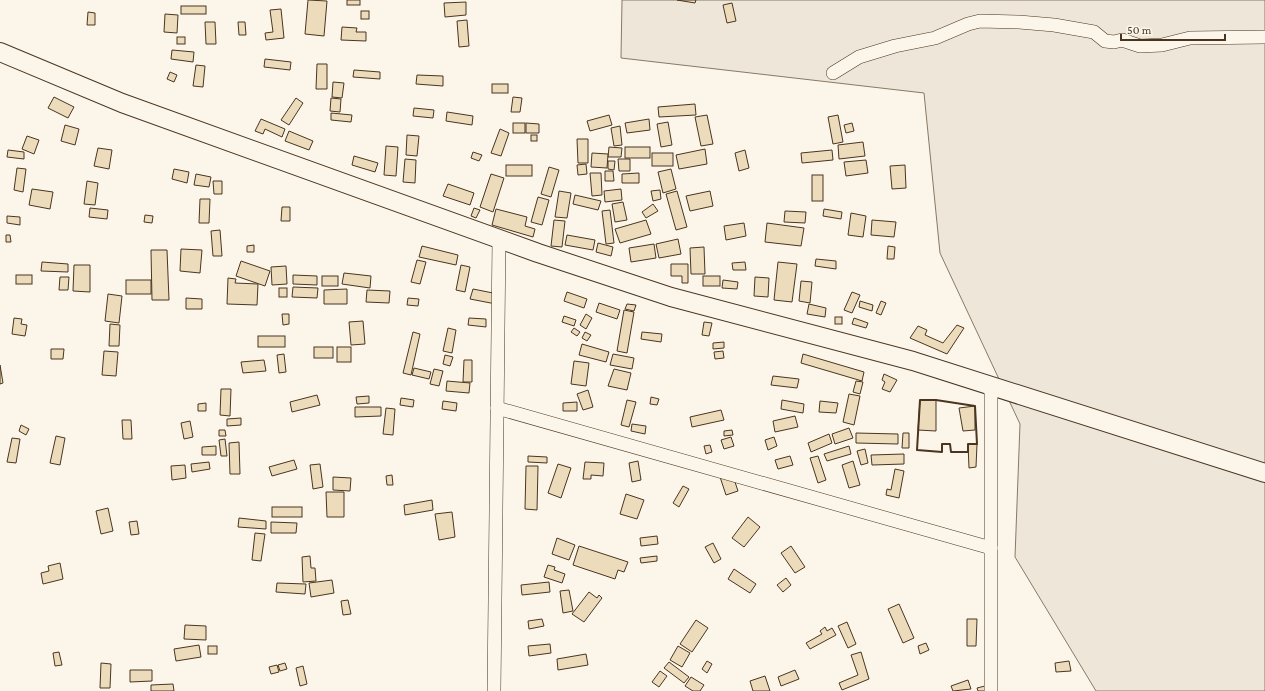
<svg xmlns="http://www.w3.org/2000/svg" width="1265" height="691" font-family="'Crimson Pro',serif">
  <rect width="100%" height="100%" fill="#fbf6e9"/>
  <polygon fill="#ede6d9" stroke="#887966" points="622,0 1265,0 1265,691 1096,691 1015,557 1020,424 940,253 924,93 621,58"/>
  <g fill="#ecdcbc" stroke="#4a3520">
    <polygon points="308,0 327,1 324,36 305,34"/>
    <rect x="347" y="0" width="13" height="5"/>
    <polygon points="677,0 696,0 695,3"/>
    <polygon points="466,2 466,15 445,17 444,3"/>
    <polygon points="732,3 736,21 727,23 723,5"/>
    <rect x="181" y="6" width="25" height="8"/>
    <polygon points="281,9 284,38 266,40 265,33 273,32 270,10"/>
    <rect x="361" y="11" width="8" height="8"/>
    <polygon points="88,12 95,13 95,25 87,25"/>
    <polygon points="165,14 178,15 177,33 164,32"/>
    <polygon points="467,20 469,46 459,47 457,21"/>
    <polygon points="205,22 215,22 216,44 206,44"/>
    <polygon points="238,22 245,22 246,35 239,35"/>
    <polygon points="342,27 357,28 356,32 366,32 366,41 341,40"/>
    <rect x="177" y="37" width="8" height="7"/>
    <polygon points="172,50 194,52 193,62 171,59"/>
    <polygon points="265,59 291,62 290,70 264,67"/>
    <polygon points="317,64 327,64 327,89 316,89"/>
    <polygon points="196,65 205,66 203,87 193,86"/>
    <polygon points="354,70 380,72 380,79 353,77"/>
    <polygon points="170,72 177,75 174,82 167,79"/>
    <polygon points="417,75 443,76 443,86 416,84"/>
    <polygon points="333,82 344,83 342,98 332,97"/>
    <rect x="492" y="84" width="16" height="9"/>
    <polygon points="54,97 74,107 68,118 48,108"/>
    <polygon points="513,97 522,98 520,112 511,112"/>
    <polygon points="296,98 303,103 289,125 281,120"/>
    <polygon points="331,98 341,99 340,112 330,111"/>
    <polygon points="695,104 696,115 659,117 658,107"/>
    <polygon points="414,108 434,110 433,118 413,116"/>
    <polygon points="447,112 473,116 472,125 446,121"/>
    <polygon points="331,113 352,115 351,122 331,120"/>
    <polygon points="609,115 612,125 590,131 587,121"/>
    <polygon points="707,115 713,144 701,146 695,117"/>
    <polygon points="838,115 843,142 833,144 828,117"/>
    <polygon points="261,119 285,129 282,137 265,129 263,134 255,131"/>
    <polygon points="649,119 650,130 627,133 625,123"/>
    <polygon points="668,122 672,145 661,147 657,124"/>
    <rect x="513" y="123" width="12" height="10"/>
    <polygon points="526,123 539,124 539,133 526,133"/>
    <polygon points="852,123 854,131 846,133 844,125"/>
    <polygon points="65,125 79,129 75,145 61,141"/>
    <polygon points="620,126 622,145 614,146 611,128"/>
    <polygon points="500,129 509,133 501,156 491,153"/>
    <polygon points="289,131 313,141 309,150 285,141"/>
    <polygon points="407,135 419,136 417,156 406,155"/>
    <rect x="531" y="135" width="6" height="6"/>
    <polygon points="27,136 39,140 34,154 22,149"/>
    <polygon points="577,139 588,139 588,163 578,163"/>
    <polygon points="863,142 865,156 839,159 838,145"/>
    <polygon points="386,146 398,147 396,176 384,175"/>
    <polygon points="609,147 622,148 621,157 608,157"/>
    <rect x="625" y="147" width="25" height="11"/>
    <polygon points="98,148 112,150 109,169 94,166"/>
    <polygon points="705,149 707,164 679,169 676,155"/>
    <polygon points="8,150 24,152 24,159 7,157"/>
    <polygon points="745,150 749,168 739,171 735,153"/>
    <polygon points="832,150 833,160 802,163 801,153"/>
    <polygon points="473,152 482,155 479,161 471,158"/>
    <polygon points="592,153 608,154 607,168 591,167"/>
    <rect x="652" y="153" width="21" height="13"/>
    <polygon points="354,156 378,163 375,172 352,165"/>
    <polygon points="405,159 416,160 415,183 403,182"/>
    <polygon points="618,159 630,159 630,171 619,171"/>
    <polygon points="866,160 868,173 846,176 844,162"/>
    <polygon points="608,161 615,161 614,170 608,169"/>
    <polygon points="586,164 587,174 578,175 577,165"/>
    <rect x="506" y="165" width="26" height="11"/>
    <polygon points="905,165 906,188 892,189 890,166"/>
    <polygon points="549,167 559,170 551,197 541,194"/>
    <polygon points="17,168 26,169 23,192 14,190"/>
    <polygon points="174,169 189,172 187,183 172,179"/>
    <polygon points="671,169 676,189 663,193 658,172"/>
    <polygon points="605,171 613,171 614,181 605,181"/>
    <polygon points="590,173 601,173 602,195 592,196"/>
    <polygon points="639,173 639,183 622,183 622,174"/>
    <polygon points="196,174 211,177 209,187 194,185"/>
    <polygon points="491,174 504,178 493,212 480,207"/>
    <rect x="812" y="175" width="11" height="26"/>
    <polygon points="87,181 98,183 95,205 84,204"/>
    <polygon points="213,181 222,181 222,194 214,194"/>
    <polygon points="448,184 474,193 470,205 443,196"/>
    <polygon points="32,189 53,192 50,209 29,205"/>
    <polygon points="621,189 622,200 605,202 604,191"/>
    <polygon points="660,190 661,199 653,201 651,191"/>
    <polygon points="559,191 571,193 567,218 555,217"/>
    <polygon points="677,191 687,227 676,230 666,194"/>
    <polygon points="710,191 713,206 690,211 686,196"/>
    <polygon points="575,195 601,201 598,210 573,204"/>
    <polygon points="538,197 549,200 542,225 531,222"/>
    <polygon points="200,199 210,199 209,223 199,223"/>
    <polygon points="623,202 627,220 615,222 612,204"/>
    <polygon points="653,204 658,211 646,218 642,212"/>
    <polygon points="282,207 290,207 290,221 281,221"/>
    <polygon points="90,208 108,210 107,219 89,217"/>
    <polygon points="474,208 480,210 476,218 471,216"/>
    <polygon points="496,209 527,217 525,226 535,229 533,237 492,225"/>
    <polygon points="824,209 842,212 841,219 823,216"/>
    <polygon points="610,210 614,243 606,244 602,211"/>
    <polygon points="785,211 806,212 805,223 784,222"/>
    <polygon points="851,213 866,216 863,237 848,235"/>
    <polygon points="145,215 153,216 152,223 144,222"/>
    <polygon points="7,216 20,217 20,225 7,223"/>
    <polygon points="554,220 565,221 562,247 551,246"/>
    <polygon points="646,220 651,234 620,243 615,229"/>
    <polygon points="872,220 896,222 894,237 871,235"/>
    <polygon points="744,223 746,236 726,240 724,226"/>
    <polygon points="767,223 804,228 801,246 765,242"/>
    <polygon points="220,230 222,256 213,256 211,231"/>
    <polygon points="6,235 10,235 11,242 6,242"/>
    <polygon points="567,235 595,240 593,250 565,245"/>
    <polygon points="678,239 681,254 659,258 656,244"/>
    <polygon points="598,243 613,247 611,256 596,252"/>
    <polygon points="654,244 656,258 631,262 629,248"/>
    <polygon points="254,245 254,252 247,252 247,246"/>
    <polygon points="422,246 458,255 456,265 419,257"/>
    <polygon points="888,246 895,247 894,259 887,259"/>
    <polygon points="704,247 705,274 691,274 690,248"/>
    <polygon points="181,249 202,250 200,273 180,271"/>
    <polygon points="151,250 167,250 169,300 152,300"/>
    <polygon points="816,259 836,261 836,269 815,266"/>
    <polygon points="417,260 426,262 420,284 411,282"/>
    <polygon points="241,261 270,271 265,286 236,276"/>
    <polygon points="42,262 68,264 68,272 41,271"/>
    <polygon points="745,262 746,270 733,270 732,263"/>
    <polygon points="778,262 797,264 792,302 774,300"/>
    <polygon points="671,264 688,264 688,283 682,283 682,276 671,276"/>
    <polygon points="74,265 90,265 90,292 73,291"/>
    <polygon points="461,265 470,267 465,292 456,290"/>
    <polygon points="286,266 287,284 272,285 271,267"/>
    <polygon points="344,273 371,276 370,288 342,284"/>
    <rect x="16" y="275" width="16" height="9"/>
    <polygon points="293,275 317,276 317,285 293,284"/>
    <rect x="322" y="276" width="16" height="10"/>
    <rect x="703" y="276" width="17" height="10"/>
    <polygon points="60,277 69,277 68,290 59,290"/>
    <polygon points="755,277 769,278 768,297 754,296"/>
    <polygon points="228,278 236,279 235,283 258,284 257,305 227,304"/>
    <rect x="126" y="280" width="25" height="14"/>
    <polygon points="723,280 738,282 737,289 722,288"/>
    <polygon points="801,281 812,282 810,303 799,301"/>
    <polygon points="293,287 318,288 317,298 292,297"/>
    <rect x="279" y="288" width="8" height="9"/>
    <polygon points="347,289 347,304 324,304 324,290"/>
    <polygon points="473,289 498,294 496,304 470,299"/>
    <polygon points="367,290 390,291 389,303 366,302"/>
    <polygon points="567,292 587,299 584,308 564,301"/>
    <polygon points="852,292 860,295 852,313 844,310"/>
    <polygon points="108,294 122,296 119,323 105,321"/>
    <polygon points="186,298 202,299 202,309 186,309"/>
    <polygon points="408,298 419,299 418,306 407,305"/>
    <polygon points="860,301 873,305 872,311 859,307"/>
    <polygon points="881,301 886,303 881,315 876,313"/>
    <polygon points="599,303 620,310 617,319 596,312"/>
    <polygon points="627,304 636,305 634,311 625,309"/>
    <polygon points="809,304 826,308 825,317 807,314"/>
    <polygon points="624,310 634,312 627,353 617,351"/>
    <polygon points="282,314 289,314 289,324 283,325"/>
    <polygon points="586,314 592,318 586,329 580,325"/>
    <polygon points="564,316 576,320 574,326 562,322"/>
    <rect x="835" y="317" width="7" height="7"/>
    <polygon points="14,318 22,319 21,324 27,325 25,336 12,334"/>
    <polygon points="469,318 486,319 486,327 468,325"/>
    <polygon points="854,318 868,323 866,328 852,324"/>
    <polygon points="363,321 365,344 351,345 349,322"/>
    <polygon points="704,322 712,323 709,336 702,335"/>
    <polygon points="110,324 120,325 119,346 109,346"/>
    <polygon points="957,325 964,328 947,354 910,338 918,326 927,330 925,335 943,343"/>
    <polygon points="448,328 456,330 452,353 443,351"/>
    <polygon points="574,328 580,332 577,336 571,332"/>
    <polygon points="413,332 420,334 411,375 403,373"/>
    <polygon points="585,332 591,335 587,341 582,338"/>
    <polygon points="642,332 662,334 661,342 641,339"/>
    <rect x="258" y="336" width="27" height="11"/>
    <polygon points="724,342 724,348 713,349 713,343"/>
    <polygon points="582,344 609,352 606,362 579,355"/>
    <rect x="314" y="347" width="19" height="11"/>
    <rect x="337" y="347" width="14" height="15"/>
    <polygon points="51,349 64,349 63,359 51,359"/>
    <polygon points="104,351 118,352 116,376 102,375"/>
    <polygon points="723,351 724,358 715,359 714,352"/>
    <polygon points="284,354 286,372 279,373 277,355"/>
    <polygon points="613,354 634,358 632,369 610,365"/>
    <polygon points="803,354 864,372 862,381 801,363"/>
    <polygon points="445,355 453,357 450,366 443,364"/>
    <polygon points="264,360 266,371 243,373 241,362"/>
    <polygon points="464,360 472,360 472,382 463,382"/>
    <polygon points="574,361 589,363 586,386 571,384"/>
    <polygon points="0,365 3,383 0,384"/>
    <polygon points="414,368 431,372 429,379 412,375"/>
    <polygon points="434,369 443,371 439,386 430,384"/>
    <polygon points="614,369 631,373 627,390 608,386"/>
    <polygon points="884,374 897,380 890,392 882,389 885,382 882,380"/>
    <polygon points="773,376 799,379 797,388 771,385"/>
    <polygon points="447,381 470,383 469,393 446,391"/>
    <polygon points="856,381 863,382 860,394 853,392"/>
    <polygon points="221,389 231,389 230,416 220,415"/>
    <polygon points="588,390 593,407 583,410 577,394"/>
    <polygon points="849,394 860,396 854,425 843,422"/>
    <polygon points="317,395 320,405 292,412 290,402"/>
    <polygon points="369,396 369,403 357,404 356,397"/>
    <polygon points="651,397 659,399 657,405 650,404"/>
    <polygon points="401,398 414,400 413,407 400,405"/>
    <polygon points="627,400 636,402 629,427 621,425"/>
    <polygon points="782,400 804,404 803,413 781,409"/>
    <polygon points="920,400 936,400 936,431 918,430"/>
    <polygon points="443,401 457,403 456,411 442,409"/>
    <polygon points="820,401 838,403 836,413 819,412"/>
    <polygon points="577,402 577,411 563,411 563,403"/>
    <polygon points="206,403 206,411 198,411 198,404"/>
    <polygon points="975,406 975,430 963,431 959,408"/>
    <polygon points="355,407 381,407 381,416 355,417"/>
    <polygon points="386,408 395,409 393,435 383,434"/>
    <polygon points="721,410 724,420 692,427 690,417"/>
    <polygon points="795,416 798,427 775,432 773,421"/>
    <polygon points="241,418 241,425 227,426 227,419"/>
    <polygon points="122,420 131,420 132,439 123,439"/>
    <polygon points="190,421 193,437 184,439 181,423"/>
    <polygon points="632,424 646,426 645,434 631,431"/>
    <polygon points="21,425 29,429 26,435 19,431"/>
    <polygon points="849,428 853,438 835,444 832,434"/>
    <polygon points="219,430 225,430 226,436 219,436"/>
    <polygon points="732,430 733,435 724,436 724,431"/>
    <polygon points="856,433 898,434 898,444 856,443"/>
    <polygon points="903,433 909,433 909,448 902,448"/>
    <polygon points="829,434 832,443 811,452 808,443"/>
    <polygon points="56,436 65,438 60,465 50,463"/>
    <polygon points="731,437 734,446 724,449 721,440"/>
    <polygon points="774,437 777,446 768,450 765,440"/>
    <polygon points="12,438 20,439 16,463 7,462"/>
    <polygon points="225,439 227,456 221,456 219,440"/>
    <polygon points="239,442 240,474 230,474 229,443"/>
    <polygon points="968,444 977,444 976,467 969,468"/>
    <polygon points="710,445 712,452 706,454 704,446"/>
    <polygon points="216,446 216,455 202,455 202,447"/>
    <polygon points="849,446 851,454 827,461 824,454"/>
    <polygon points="865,449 868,463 861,465 857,451"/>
    <polygon points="904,454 904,464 872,465 871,455"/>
    <polygon points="528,456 547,457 547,463 528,462"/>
    <polygon points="790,456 793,465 778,469 775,460"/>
    <polygon points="818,456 826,480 818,483 810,458"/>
    <polygon points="294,460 297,469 272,476 269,467"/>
    <polygon points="638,461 641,480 632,482 629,463"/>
    <polygon points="853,461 860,485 849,488 842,465"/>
    <polygon points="209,462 210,469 192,472 191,464"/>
    <polygon points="585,462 604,463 603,476 591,475 591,479 583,479"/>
    <polygon points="320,464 323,487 313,489 310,465"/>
    <polygon points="558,464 571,468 561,498 548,493"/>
    <polygon points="185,465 186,478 172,480 171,466"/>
    <polygon points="526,466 538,466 537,510 525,509"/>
    <polygon points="895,469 904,471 899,498 886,495 887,489 891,490"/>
    <polygon points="731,470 738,491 726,495 719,474"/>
    <polygon points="392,475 393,485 387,485 386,476"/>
    <polygon points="333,477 351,478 350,491 333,490"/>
    <polygon points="683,486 689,489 679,507 673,503"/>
    <polygon points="326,492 344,492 344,517 327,517"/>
    <polygon points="626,494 644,500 637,519 620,514"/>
    <polygon points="432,500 433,510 405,515 404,505"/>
    <rect x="272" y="507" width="30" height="10"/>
    <polygon points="108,508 113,531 101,534 96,511"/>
    <polygon points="452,512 455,537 439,540 435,514"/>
    <polygon points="748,517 760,527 744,547 732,538"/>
    <polygon points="239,518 266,521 266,529 238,527"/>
    <polygon points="137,521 139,534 131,535 129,522"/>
    <polygon points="271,522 297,523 296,533 271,533"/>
    <polygon points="255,533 265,534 261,561 252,560"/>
    <polygon points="657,536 658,544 641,546 640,538"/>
    <polygon points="557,538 575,545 569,560 552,554"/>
    <polygon points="713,543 721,559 714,563 705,547"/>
    <polygon points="579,546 628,562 624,572 618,570 615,579 573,565"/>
    <polygon points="791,546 805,567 795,573 781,553"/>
    <polygon points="310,556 311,568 315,568 316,581 303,582 302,557"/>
    <polygon points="657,556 657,561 641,563 640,558"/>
    <polygon points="60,563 63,579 43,584 41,573 49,571 48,566"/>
    <polygon points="548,565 555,567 554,570 565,574 562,583 544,577"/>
    <polygon points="734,569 756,584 750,593 728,579"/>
    <polygon points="786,578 791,585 783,592 777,585"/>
    <polygon points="332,580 334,593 311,597 309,583"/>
    <polygon points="549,582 550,592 522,595 521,585"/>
    <polygon points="277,583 306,584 305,594 276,592"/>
    <polygon points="569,590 573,611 563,613 560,591"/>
    <polygon points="589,592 597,598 599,595 602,598 584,622 572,614"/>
    <polygon points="348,600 351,614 343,615 341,601"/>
    <polygon points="899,604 914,638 903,643 888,609"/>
    <polygon points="542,619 544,626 529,629 528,621"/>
    <polygon points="967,619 977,619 976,646 967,646"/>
    <polygon points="696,620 708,628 692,652 680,644"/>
    <polygon points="847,622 856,644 848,648 838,626"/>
    <polygon points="185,625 206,626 206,640 184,639"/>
    <polygon points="825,627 827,631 832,628 836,635 810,649 806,643 822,634 820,631"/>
    <polygon points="926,643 929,650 920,654 918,646"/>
    <polygon points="550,644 551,653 529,656 528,646"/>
    <polygon points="199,645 201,657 176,661 174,649"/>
    <rect x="208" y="646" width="9" height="8"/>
    <polygon points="678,646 690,653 682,667 670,660"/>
    <polygon points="59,652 62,665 55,666 53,653"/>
    <polygon points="861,652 869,679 842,690 839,683 858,675 851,655"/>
    <polygon points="586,654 588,665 558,670 557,659"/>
    <polygon points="707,661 712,664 707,673 702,669"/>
    <polygon points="1069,661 1071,671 1056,672 1055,663"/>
    <polygon points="669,662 689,677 684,683 664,668"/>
    <polygon points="101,663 111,664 110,688 100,688"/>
    <polygon points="285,663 287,669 280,671 278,665"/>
    <polygon points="277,665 279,672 271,674 269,667"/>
    <polygon points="303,666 307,684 300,686 296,668"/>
    <polygon points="130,670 152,670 152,681 130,682"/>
    <polygon points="795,670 799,679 781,686 778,677"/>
    <polygon points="660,671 667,676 659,687 652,682"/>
    <polygon points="765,676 770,691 753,691 750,681"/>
    <polygon points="691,677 704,685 700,691 693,691 685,686"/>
    <polygon points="968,680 971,689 953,691 951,686"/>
    <polygon points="173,684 174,691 151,691 151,685"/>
    <polygon points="985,686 986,691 978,691 977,688"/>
  </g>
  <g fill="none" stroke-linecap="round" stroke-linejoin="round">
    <defs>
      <g id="minor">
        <polyline points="833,73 859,57 895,46 935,38 968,24 980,21 1019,22 1054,25 1094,32 1105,41 1114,42 1122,40 1140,46 1162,45 1190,38 1265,37"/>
        <polyline points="497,408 991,548"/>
        <polyline points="494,691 499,239"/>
        <polyline points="991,691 991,386"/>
      </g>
      <polyline id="secondary" points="0,52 122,103 538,253 671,297 913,361 1265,473"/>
    </defs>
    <use href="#minor" stroke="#4a3520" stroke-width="14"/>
    <use href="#secondary" stroke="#4a3520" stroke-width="20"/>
    <use href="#minor" stroke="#fbf6e9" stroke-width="13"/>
    <use href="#secondary" stroke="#fbf6e9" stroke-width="18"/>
    <polygon stroke="#4a3520" stroke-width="2" points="920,400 936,400 975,406 977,444 968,444 968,452 951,452 950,444 942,444 942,452 917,450"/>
  </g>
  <path d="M1121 34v6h104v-6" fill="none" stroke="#4a3520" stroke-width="2"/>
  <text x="1127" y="34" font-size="12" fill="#4a3520" stroke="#fbf6e9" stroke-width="3" paint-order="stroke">50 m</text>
</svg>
